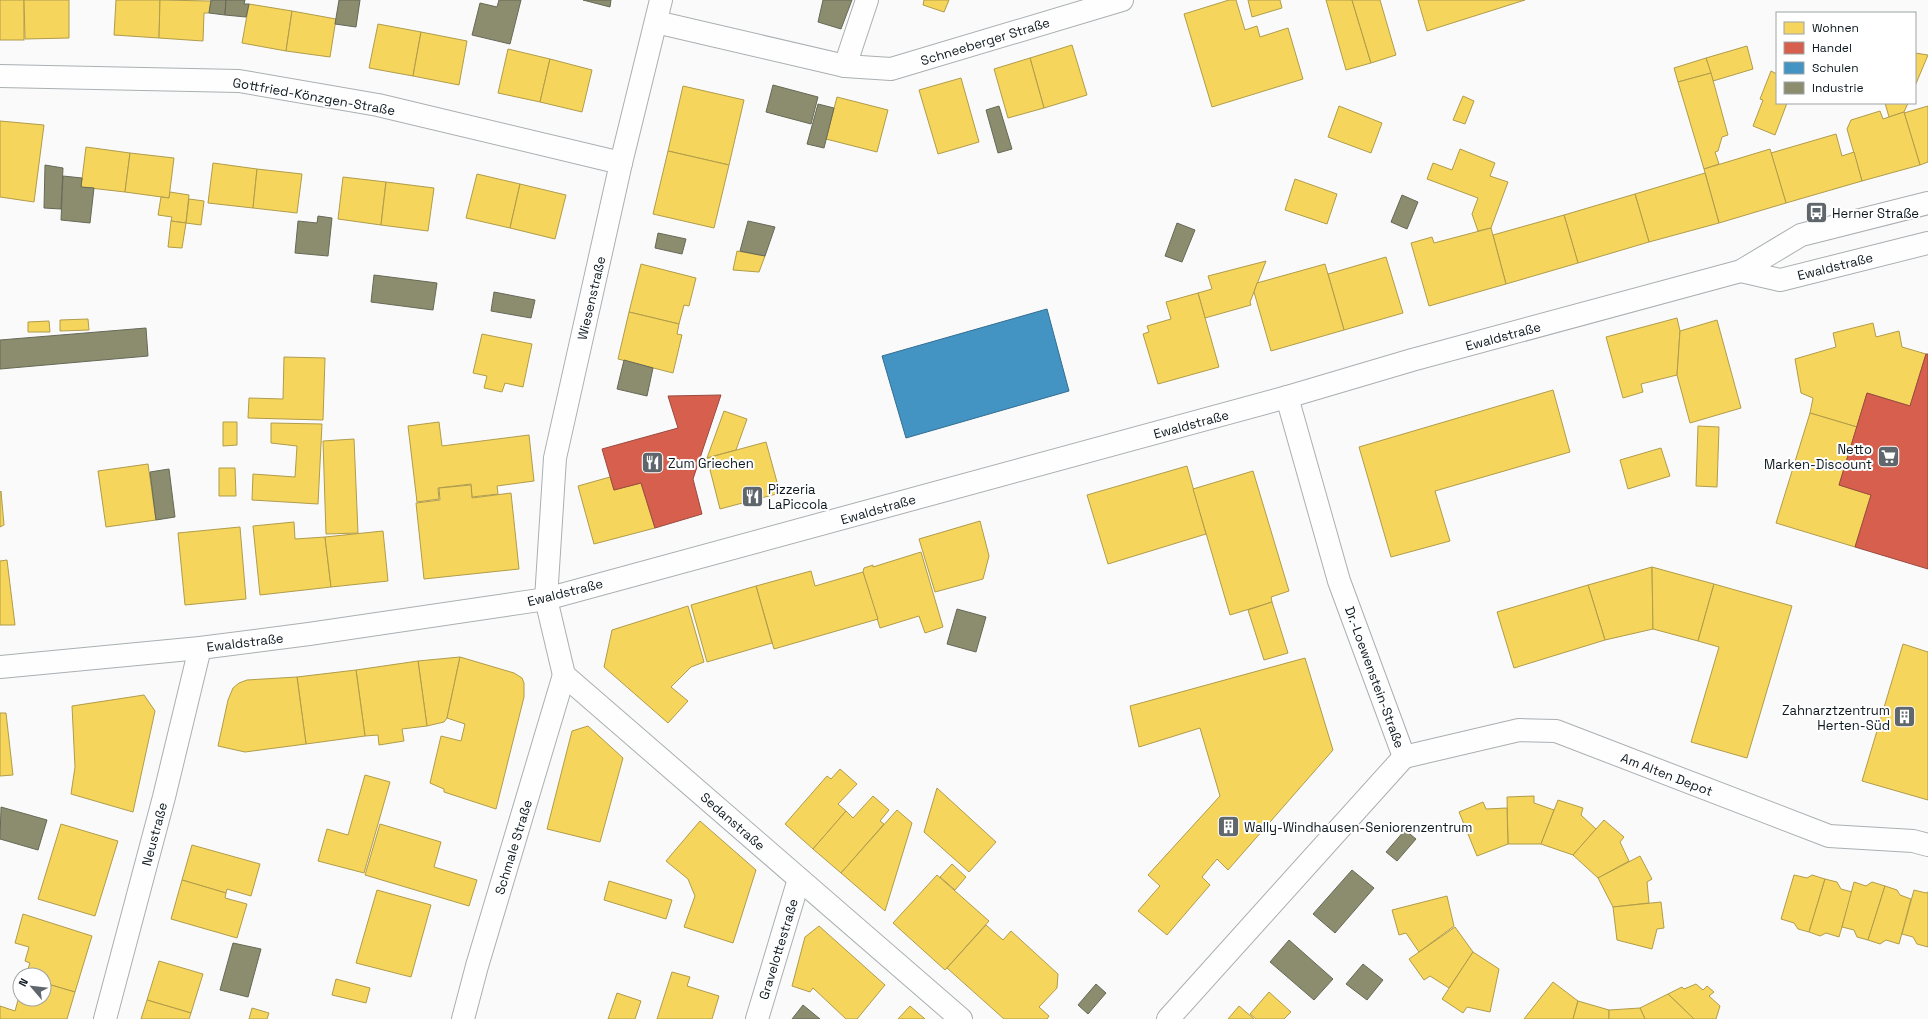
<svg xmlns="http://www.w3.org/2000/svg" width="1928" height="1019" font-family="'Space Grotesk',sans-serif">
  <rect width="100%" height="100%" fill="#fafafa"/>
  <g fill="#f6d55c" stroke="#b09c4a">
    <rect x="0" y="0" width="24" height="40"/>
    <polygon points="24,0 69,0 69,38 25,39"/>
    <polygon points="116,0 160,0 159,38 114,35"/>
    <polygon points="160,0 211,1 209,13 204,13 203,41 159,38"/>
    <polygon points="924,0 949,0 944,12 923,5"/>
    <polygon points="1229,0 1236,0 1245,30 1257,26 1260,37 1288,28 1303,79 1212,107 1184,14"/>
    <polygon points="1248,0 1280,0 1282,8 1252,17"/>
    <polygon points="1326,0 1352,0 1371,63 1346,70"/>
    <polygon points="1352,0 1380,0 1396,55 1371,63"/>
    <polygon points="1418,0 1525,0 1427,31"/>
    <polygon points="249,4 292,11 286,51 242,43"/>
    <polygon points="292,11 336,19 330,57 286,51"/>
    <polygon points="378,24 421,32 413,76 369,68"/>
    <polygon points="421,32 467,41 459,85 413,76"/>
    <polygon points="1072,45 1087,95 1044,108 1030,58"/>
    <polygon points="1747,46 1753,69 1713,81 1706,58"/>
    <polygon points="508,49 550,59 540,102 498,93"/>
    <polygon points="1915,53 1928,55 1915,86"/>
    <polygon points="1030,58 1044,108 1008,118 994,69"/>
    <polygon points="1706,58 1711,73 1678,82 1674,68"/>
    <polygon points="550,59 592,70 582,112 540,102"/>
    <polygon points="1771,71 1777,74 1777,103 1787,103 1775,135 1753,126 1763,100 1760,99"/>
    <polygon points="1711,73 1728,135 1722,137 1718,151 1715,152 1719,164 1704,169 1678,82"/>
    <polygon points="961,78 979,142 938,154 919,90"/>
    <polygon points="683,86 744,100 729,165 668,151"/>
    <polygon points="1463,96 1474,101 1465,124 1453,120"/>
    <polygon points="837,97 888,110 877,152 826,139"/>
    <polygon points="1885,103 1908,103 1904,112 1889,117"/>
    <polygon points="1339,106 1382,123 1371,153 1328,137"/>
    <polygon points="1928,106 1928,162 1920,165 1904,113"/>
    <polygon points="1880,111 1883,119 1904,112 1920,165 1862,181 1847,129 1851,120"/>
    <polygon points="0,121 44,125 34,202 0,197"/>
    <polygon points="1836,134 1842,156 1854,152 1862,181 1786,203 1771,153"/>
    <polygon points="86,147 130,153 125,192 81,187"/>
    <polygon points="1460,149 1495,163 1490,176 1508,182 1491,228 1478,231 1472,214 1478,198 1427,179 1433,163 1452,170"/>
    <polygon points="1770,149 1786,203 1719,223 1704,169"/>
    <polygon points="668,151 729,165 714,228 653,214"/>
    <polygon points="130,153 174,158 169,198 125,192"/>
    <polygon points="213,163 257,169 253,208 208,203"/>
    <polygon points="257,169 302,174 297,213 253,208"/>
    <polygon points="1705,173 1719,223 1649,242 1635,194"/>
    <polygon points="477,174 520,184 510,228 466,218"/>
    <polygon points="343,177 386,182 381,225 338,219"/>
    <polygon points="1295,179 1337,194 1327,224 1285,210"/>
    <polygon points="386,182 434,188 428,231 381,225"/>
    <polygon points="520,184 566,195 555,239 510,228"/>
    <polygon points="170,192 189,195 186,223 171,221 172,217 158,215 161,197 169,198"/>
    <polygon points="1635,194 1649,242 1578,263 1564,215"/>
    <polygon points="189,199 204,201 201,225 186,223"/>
    <polygon points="1564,215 1578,263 1506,284 1493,235"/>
    <polygon points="171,221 186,223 182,248 168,247"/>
    <polygon points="1491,228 1506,284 1429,306 1411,243 1432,237 1434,243"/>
    <polygon points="737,251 765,256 759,272 733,270"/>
    <polygon points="1386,257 1403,313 1344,330 1328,274"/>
    <polygon points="1266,261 1250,302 1251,305 1205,318 1198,293 1212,289 1208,276"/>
    <polygon points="641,264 696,278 689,306 684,305 679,324 629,312"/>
    <polygon points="1325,264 1344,330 1271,351 1254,292 1257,283"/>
    <polygon points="1198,293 1219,367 1158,384 1143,334 1149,332 1147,326 1171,319 1166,302"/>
    <polygon points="629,312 679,324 677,334 682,335 673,373 618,359"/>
    <polygon points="1677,318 1680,331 1677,375 1641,384 1643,392 1623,398 1606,337"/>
    <polygon points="88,319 89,330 60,331 60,320"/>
    <polygon points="1717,320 1741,408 1690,423 1677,375 1680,331"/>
    <polygon points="49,321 50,332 28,332 28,322"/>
    <polygon points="1873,323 1876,337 1899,331 1902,347 1926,354 1910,406 1867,393 1857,427 1810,413 1813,398 1801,393 1795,359 1836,347 1833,333"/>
    <polygon points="482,334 532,344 523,387 505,383 502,392 484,388 487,376 473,373"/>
    <polygon points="284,357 325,358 323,420 248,418 249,398 283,399"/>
    <polygon points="1553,390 1570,452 1435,491 1450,541 1391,557 1359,447"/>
    <polygon points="724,411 747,419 736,450 707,458"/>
    <polygon points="1810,413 1857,427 1839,485 1871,495 1855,547 1776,523"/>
    <polygon points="223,422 237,422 237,445 223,446"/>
    <polygon points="439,422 442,446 529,435 534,481 497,486 498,494 472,497 471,484 438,488 439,499 417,502 408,426"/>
    <polygon points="271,423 322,424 318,504 252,500 253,474 295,477 297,446 271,443"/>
    <polygon points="1698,426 1719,427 1717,487 1696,486"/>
    <polygon points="354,439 358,533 326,534 323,441"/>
    <polygon points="766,442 780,493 720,509 707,458"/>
    <polygon points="1661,448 1670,476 1628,489 1620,460"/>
    <polygon points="148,464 156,520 106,527 98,471"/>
    <polygon points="1187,466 1206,534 1108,564 1087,495"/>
    <polygon points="219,468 235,468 236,496 219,496"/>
    <polygon points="1253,471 1289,591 1271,597 1272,602 1230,615 1193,489"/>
    <polygon points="610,477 614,490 641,483 655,528 594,544 578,486"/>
    <polygon points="471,485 472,498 511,493 519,569 424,579 416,503 440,500 439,488"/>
    <polygon points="1,491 4,525 0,527 0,492"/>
    <polygon points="980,521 989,556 983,579 935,592 919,539"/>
    <polygon points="294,522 295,539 325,537 331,587 260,595 253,526"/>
    <polygon points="240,527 246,599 185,605 178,533"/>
    <polygon points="383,531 388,581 331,587 325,537"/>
    <polygon points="921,552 943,627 925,633 919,616 880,628 863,572 864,568 873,565 873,567"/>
    <polygon points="7,560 15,625 0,625 0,561"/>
    <polygon points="1652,567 1653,629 1605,640 1588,585"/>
    <polygon points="1652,567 1714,584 1698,641 1653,629"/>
    <polygon points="811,571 815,586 863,572 878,619 774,649 756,586"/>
    <polygon points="1714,584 1792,606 1747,758 1691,742 1719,647 1698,641"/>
    <polygon points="1588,585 1605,640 1514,668 1497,612"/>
    <polygon points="756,586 772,643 707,662 691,605"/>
    <polygon points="1272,602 1288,653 1264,660 1248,610"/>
    <polygon points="688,606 704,662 691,667 671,687 688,701 668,723 604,667 612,630"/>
    <polygon points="1903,644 1928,652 1928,800 1862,781"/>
    <polygon points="460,657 447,718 444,722 427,726 418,661"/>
    <polygon points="460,657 514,673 522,678 524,683 524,697 496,809 444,792 444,789 430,783 441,736 461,741 465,724 447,718"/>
    <polygon points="1305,658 1333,750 1228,870 1217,859 1202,877 1210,885 1167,935 1138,911 1160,886 1148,875 1220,796 1200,728 1139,747 1130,706"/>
    <polygon points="418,661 427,726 402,729 404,741 379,745 378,735 365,736 356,670"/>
    <polygon points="356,670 365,736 306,744 297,677"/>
    <polygon points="297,677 306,744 245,752 218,746 228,700 233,688 239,683 247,680"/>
    <polygon points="144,695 155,711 133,812 71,794 75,767 72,706"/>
    <polygon points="0,713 6,713 13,775 0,776"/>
    <polygon points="588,726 623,758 600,842 547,829 572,731"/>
    <polygon points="840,769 857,784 838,804 846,811 813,849 785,824 827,776 831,779"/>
    <polygon points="365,775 390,782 364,873 318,861 327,829 348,835"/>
    <polygon points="937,788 996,842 969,872 924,832"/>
    <polygon points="873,796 889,810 880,821 884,824 841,873 813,849 846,811 853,818"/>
    <polygon points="1534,796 1534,803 1554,810 1541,844 1508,844 1507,797"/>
    <polygon points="1558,800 1583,808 1581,815 1596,829 1573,855 1541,844"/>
    <polygon points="1483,802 1486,809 1507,808 1508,844 1477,856 1459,812"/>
    <polygon points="897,810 912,823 885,911 841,873"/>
    <polygon points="1604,820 1624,837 1620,842 1629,861 1598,878 1573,855"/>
    <polygon points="700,821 756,870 733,943 684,927 695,896 688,879 666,861"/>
    <polygon points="61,824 118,841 95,916 38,899"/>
    <polygon points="380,824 441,842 434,867 477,880 469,906 365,875"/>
    <polygon points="192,845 260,864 251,896 227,889 226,893 182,880"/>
    <polygon points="1640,856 1652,879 1647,882 1649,903 1613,907 1598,878"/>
    <polygon points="952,864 966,877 955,890 940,877"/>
    <polygon points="937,875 989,921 945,970 893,923"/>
    <polygon points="1794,875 1807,878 1812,875 1825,879 1809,932 1798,929 1794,923 1781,919"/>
    <polygon points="1825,879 1837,882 1841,889 1852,892 1839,937 1826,933 1820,936 1809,932"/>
    <polygon points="182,880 226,893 225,898 247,904 237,938 171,919"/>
    <polygon points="609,881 672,900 666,919 604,900"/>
    <polygon points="1854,882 1866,886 1872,882 1885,886 1868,940 1857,937 1854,930 1842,927"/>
    <polygon points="1885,886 1897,890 1900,895 1911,899 1899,944 1886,940 1880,944 1868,940"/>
    <polygon points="377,890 431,905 411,977 356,963"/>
    <polygon points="1914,890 1926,893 1928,892 1928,947 1917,944 1913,937 1902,934"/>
    <polygon points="1447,896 1454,926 1419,952 1406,933 1399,935 1392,910"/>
    <polygon points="1661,902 1664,928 1657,929 1652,949 1617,940 1613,907"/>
    <polygon points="23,914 92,936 75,992 44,983 44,975 26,975 30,963 25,961 29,947 15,943"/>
    <polygon points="986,925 1003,940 1011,931 1058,974 1057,988 1039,1007 1049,1016 1047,1019 1004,1019 947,968"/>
    <polygon points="819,926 885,985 857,1019 846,1019 813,988 810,992 792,986 805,937"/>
    <polygon points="1455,927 1473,952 1449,988 1430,976 1424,980 1409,959"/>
    <polygon points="1473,952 1499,969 1490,1012 1467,1007 1463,1013 1442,999"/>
    <polygon points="159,961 203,974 191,1013 147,1000"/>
    <polygon points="672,972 690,977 687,986 719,996 712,1019 657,1019"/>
    <polygon points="336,979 370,988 366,1003 332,995"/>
    <polygon points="1553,982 1578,1001 1573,1019 1524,1019"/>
    <polygon points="44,983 75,992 67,1019 0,1019 0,1006 15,1011 20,993 20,999 44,999"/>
    <polygon points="1696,984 1703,990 1707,986 1714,992 1709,996 1720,1006 1716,1019 1694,1019 1668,994 1682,987 1684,989"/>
    <polygon points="1269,992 1291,1012 1284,1019 1256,1019 1250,1014"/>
    <polygon points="617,993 641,1001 635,1019 608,1019"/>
    <polygon points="1668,994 1694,1019 1645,1019 1640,1008"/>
    <polygon points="147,1000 191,1013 189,1019 141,1019"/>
    <polygon points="1578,1001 1609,1010 1609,1019 1573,1019"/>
    <polygon points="910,1006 925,1019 898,1019"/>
    <polygon points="1239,1006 1254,1019 1228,1019"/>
    <polygon points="252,1008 269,1013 267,1019 249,1019"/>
    <polygon points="1640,1008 1645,1019 1609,1019 1609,1010"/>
  </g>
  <g fill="#d6604d" stroke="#9a4a3f">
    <polygon points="1926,354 1928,354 1928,569 1855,547 1871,495 1839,485 1867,393 1910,406"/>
    <polygon points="721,395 693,479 702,514 655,528 641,483 614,490 602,449 678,428 668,396"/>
  </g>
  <polygon fill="#4393c3" stroke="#336e92" points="1047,309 1069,391 906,438 882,356"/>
  <g fill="#8c8c6e" stroke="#666956">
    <polygon points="211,0 226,0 225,15 209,13"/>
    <polygon points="226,0 245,0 244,4 249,4 246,17 225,15"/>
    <polygon points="339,0 360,0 356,27 335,24"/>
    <polygon points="499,0 521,0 510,44 472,35 480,3 497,7"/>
    <polygon points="583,0 611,0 610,7"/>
    <polygon points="823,0 852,0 841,29 818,22"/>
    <polygon points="773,85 818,97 811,124 766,112"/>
    <polygon points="818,104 834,108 824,148 807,144"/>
    <polygon points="999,106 1012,149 998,153 986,110"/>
    <polygon points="45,165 63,168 61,209 44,208"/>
    <polygon points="63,176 82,178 81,187 94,188 90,223 61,220"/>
    <polygon points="1402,195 1418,202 1407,229 1391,222"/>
    <polygon points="318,216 332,218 328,256 295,253 298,221 317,223"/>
    <polygon points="748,221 775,227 765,256 740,251"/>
    <polygon points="1177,223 1195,230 1182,262 1165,256"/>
    <polygon points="658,233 686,239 682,254 655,248"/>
    <polygon points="374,275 437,283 433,310 371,302"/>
    <polygon points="494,292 535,300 531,318 491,311"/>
    <polygon points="146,328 148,356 0,369 0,340"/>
    <polygon points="624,360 653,368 647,396 617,389"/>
    <polygon points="169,469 175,517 156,520 150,472"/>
    <polygon points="957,609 986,617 976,652 947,644"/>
    <polygon points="1,807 47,820 38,850 0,839"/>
    <polygon points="1405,830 1416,839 1397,861 1386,852"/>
    <polygon points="1352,870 1374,888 1335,933 1313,914"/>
    <polygon points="1289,940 1333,979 1314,1000 1270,962"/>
    <polygon points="233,943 261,949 248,997 220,990"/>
    <polygon points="1363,964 1383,980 1367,1000 1346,984"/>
    <polygon points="1096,984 1106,993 1088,1014 1078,1005"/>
    <polygon points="803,1005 820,1019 792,1019"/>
  </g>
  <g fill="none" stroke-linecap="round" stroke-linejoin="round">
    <defs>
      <g id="minor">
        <polyline points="661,0 621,163 555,458 546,599 564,675 961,1019"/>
        <polyline points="656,22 845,66 891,69 1122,0"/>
        <polyline points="845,66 867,0"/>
        <polyline points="0,76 239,81 378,105 621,163"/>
        <polyline points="1404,757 1519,730 1556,731 1829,836 1913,841 1928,845"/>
        <polyline points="105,1019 164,797 200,648"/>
        <polyline points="463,1019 477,966 564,675"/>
        <polyline points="757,1019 799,879"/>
        <polyline points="1168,1019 1404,757 1339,581 1287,397"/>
      </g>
      <g id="secondary">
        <polyline points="1741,271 1780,280 1928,243"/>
        <polyline points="0,667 200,648 309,634 546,599 1287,397 1412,360 1741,271 1801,235 1928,203"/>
      </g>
    </defs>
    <use href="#minor" stroke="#aaafb2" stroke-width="24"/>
    <use href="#secondary" stroke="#aaafb2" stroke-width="24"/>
    <use href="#minor" stroke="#fefefe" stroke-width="22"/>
    <use href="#secondary" stroke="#fefefe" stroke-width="22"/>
  </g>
  <defs>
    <symbol id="bus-square" viewBox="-11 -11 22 22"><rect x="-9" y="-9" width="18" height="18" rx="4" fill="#60676c" stroke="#fff"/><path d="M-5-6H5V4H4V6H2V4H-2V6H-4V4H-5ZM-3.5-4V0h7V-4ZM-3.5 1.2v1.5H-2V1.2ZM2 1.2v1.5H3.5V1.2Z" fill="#fff"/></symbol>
    <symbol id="supermarket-square" viewBox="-11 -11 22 22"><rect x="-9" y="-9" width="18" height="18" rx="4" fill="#60676c" stroke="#fff"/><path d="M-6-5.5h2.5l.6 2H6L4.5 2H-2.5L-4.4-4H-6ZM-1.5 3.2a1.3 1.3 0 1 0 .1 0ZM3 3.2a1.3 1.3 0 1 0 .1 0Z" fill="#fff"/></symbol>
    <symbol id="restaurant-square" viewBox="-11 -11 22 22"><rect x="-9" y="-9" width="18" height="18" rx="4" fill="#60676c" stroke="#fff"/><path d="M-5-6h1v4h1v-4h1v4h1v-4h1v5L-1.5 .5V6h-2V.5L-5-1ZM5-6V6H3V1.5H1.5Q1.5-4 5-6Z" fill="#fff"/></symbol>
    <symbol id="building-square" viewBox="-11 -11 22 22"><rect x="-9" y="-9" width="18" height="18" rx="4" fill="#60676c" stroke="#fff"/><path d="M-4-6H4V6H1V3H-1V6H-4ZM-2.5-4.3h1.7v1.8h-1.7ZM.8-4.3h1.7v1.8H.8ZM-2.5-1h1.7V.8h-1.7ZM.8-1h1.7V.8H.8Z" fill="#fff"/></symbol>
  </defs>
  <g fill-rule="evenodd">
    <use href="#bus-square" x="1804" y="200" width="25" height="25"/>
    <use href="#supermarket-square" x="1876" y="444" width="25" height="25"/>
    <use href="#restaurant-square" x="640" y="450" width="25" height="25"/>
    <use href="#restaurant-square" x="740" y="484" width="25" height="25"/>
    <use href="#building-square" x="1892" y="704" width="25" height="25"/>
    <use href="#building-square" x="1216" y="814" width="25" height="25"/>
  </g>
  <g text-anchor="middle" stroke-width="4" stroke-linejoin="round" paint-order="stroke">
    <g font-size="13" fill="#0d181f" stroke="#fff">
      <text transform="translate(985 41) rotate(-17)" y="5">Schneeberger Straße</text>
      <text transform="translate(314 96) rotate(10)" y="5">Gottfried-Könzgen-Straße</text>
      <text transform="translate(1835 266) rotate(-14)" y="5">Ewaldstraße</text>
      <text transform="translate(591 298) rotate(-77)" y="5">Wiesenstraße</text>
      <text transform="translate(1503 336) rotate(-15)" y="5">Ewaldstraße</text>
      <text transform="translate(1191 424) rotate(-15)" y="5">Ewaldstraße</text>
      <text transform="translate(878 509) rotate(-16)" y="5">Ewaldstraße</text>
      <text transform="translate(565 592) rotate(-14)" y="5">Ewaldstraße</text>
      <text transform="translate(245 642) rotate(-7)" y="5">Ewaldstraße</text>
      <text transform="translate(1375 677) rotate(70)" y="5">Dr.-Loewenstein-Straße</text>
      <text transform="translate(1667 774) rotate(21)" y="5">Am Alten Depot</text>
      <text transform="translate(733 821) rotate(41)" y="5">Sedanstraße</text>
      <text transform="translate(154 834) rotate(-75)" y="5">Neustraße</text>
      <text transform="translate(513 847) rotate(-73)" y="5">Schmale Straße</text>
      <text transform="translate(778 949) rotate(-73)" y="5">Gravelottestraße</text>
    </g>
    <g font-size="13" fill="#0d181f" stroke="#fff" text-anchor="start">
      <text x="1832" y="218">Herner Straße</text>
      <text x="1872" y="454" text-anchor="end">Netto<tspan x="1872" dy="15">Marken-Discount</tspan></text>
      <text x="668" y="468">Zum Griechen</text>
      <text x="768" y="494">Pizzeria<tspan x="768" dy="15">LaPiccola</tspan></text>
      <text x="1890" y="715" text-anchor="end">Zahnarztzentrum<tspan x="1890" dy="15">Herten-Süd</tspan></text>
      <text x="1244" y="832">Wally-Windhausen-Seniorenzentrum</text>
    </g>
  </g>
  <rect x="1776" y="12" width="140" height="92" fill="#ffffff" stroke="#9ea3a5"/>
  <rect x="1784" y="22" width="20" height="12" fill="#f6d55c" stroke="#9ea3a5"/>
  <text x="1812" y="32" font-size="12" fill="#0d181f">Wohnen</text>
  <rect x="1784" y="42" width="20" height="12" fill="#d6604d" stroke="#9ea3a5"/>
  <text x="1812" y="52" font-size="12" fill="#0d181f">Handel</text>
  <rect x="1784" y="62" width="20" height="12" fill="#4393c3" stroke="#9ea3a5"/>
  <text x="1812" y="72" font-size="12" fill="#0d181f">Schulen</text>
  <rect x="1784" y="82" width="20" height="12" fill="#8c8c6e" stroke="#9ea3a5"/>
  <text x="1812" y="92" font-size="12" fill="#0d181f">Industrie</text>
  <g transform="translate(32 987) rotate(298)"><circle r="19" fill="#ffffff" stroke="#9ea3a5"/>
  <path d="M0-3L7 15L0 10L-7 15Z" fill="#60676c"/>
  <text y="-6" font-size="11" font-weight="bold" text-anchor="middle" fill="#0d181f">N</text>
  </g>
</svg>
